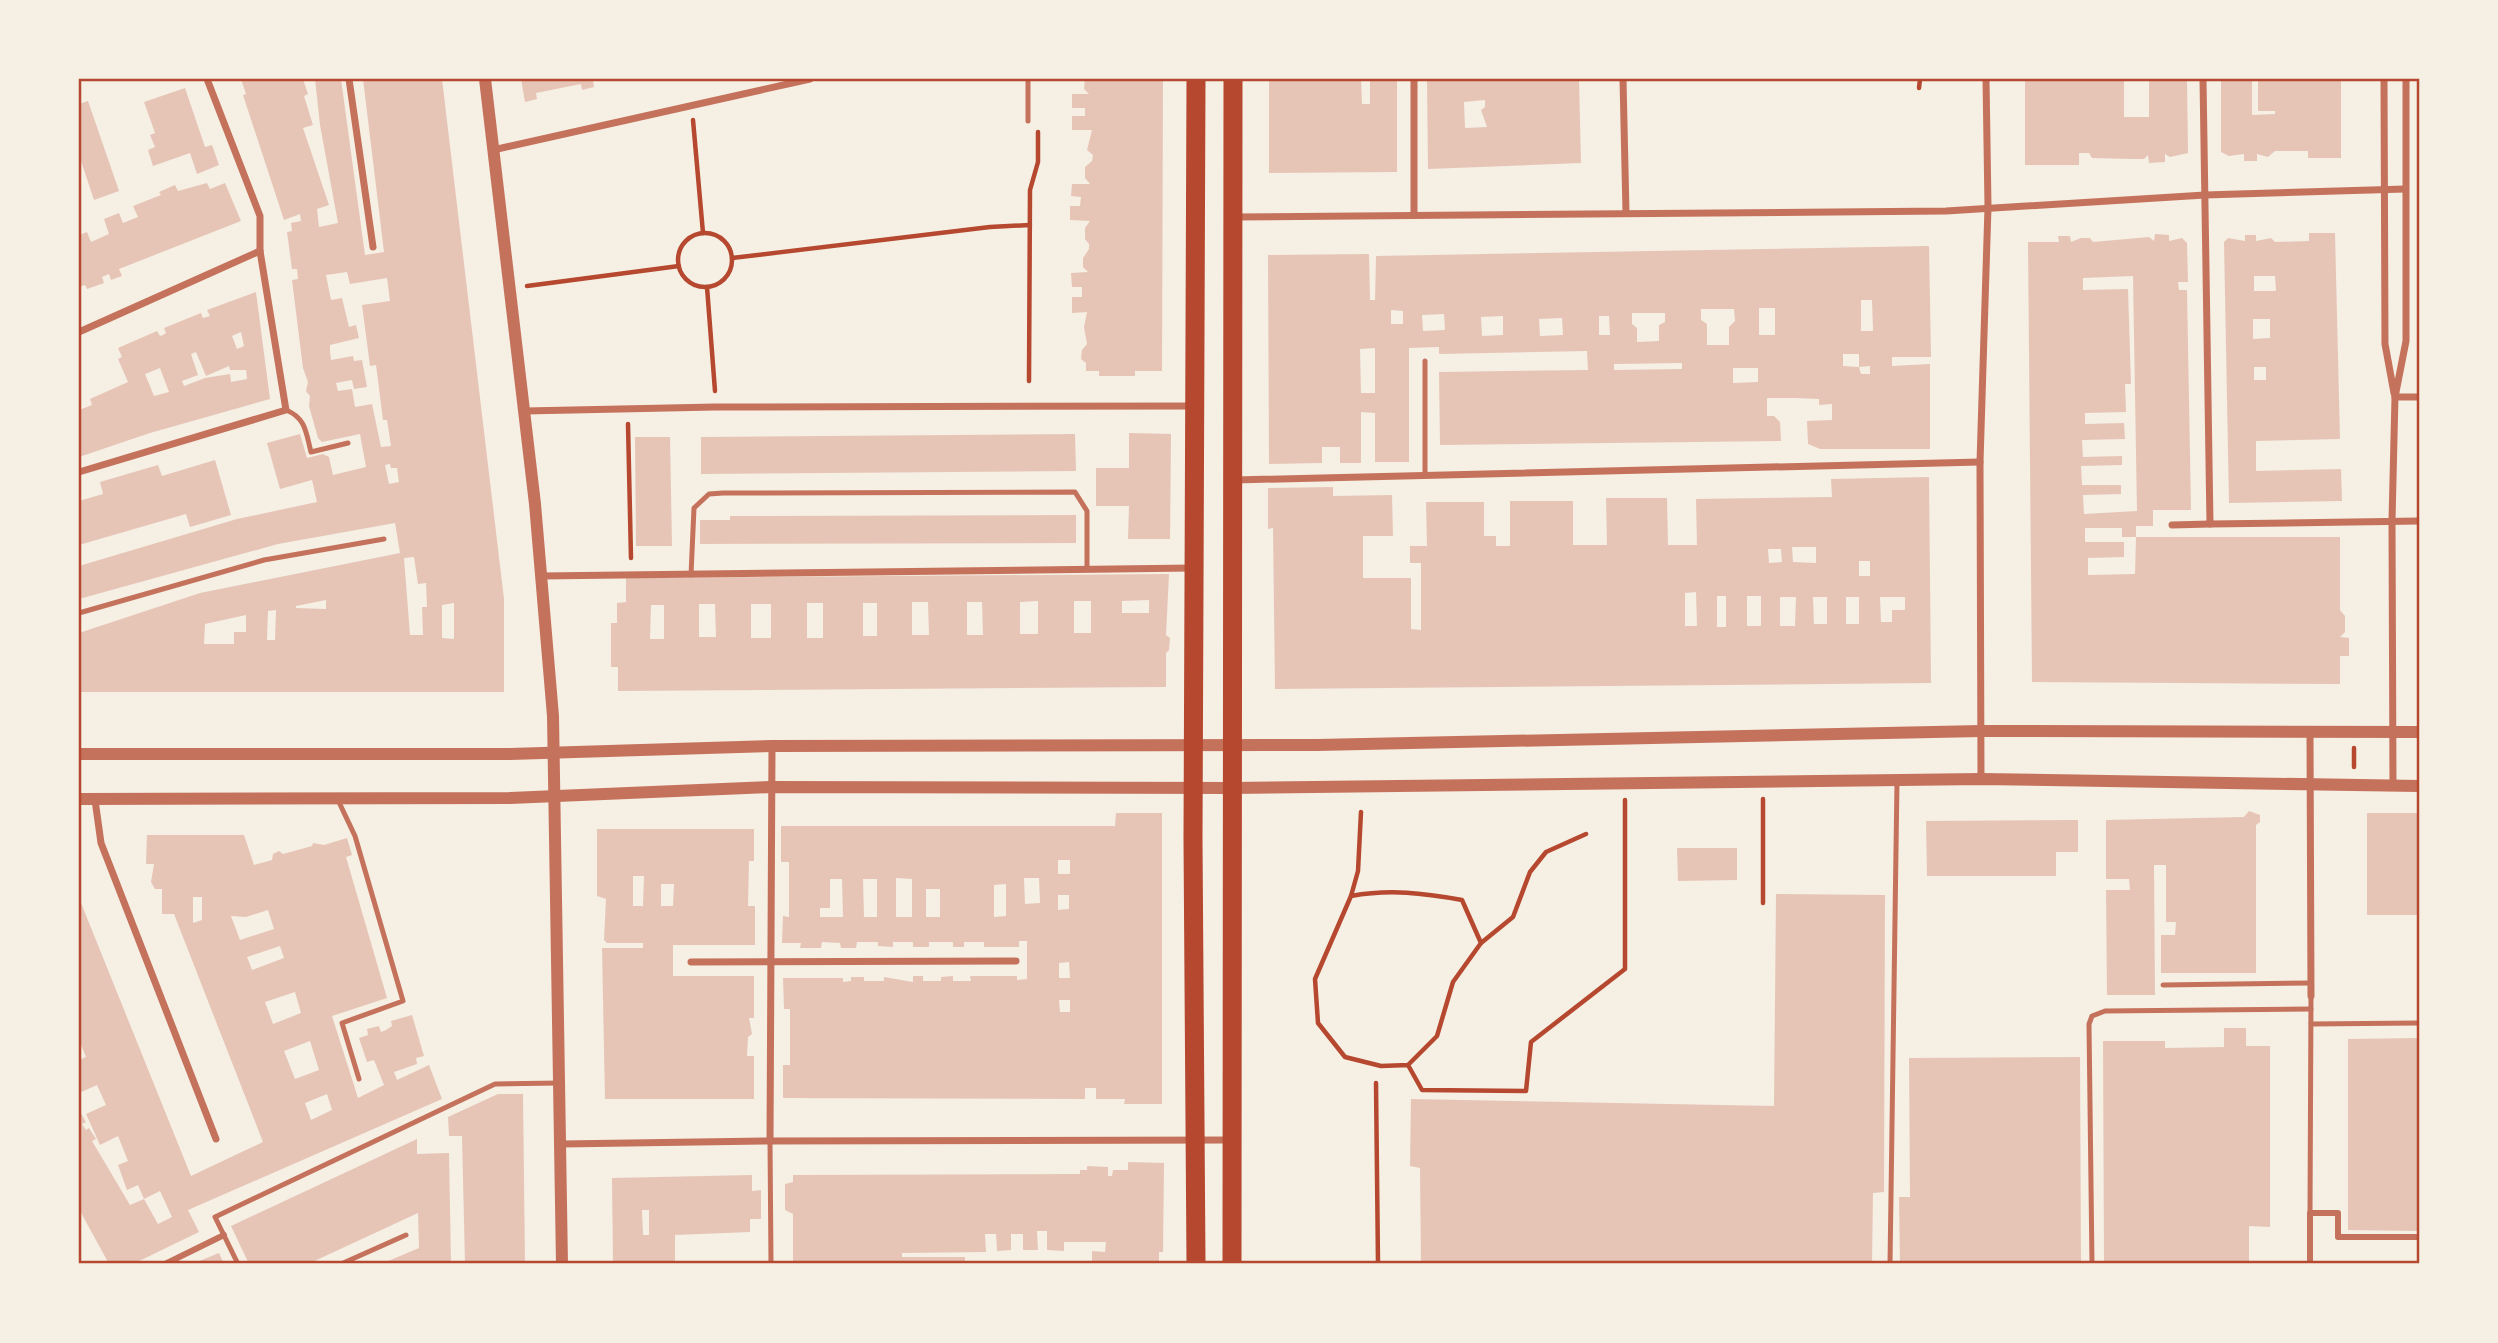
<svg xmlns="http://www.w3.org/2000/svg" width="2498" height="1343" font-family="'Archivo Narrow',sans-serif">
  <rect width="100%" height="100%" fill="#f6efe4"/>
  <g fill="#e6c5b7" fill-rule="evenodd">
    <path d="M241 79H303L308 94 304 96 313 125 303 128 329 205 317 209 319 227 338 223 320 125 315 79H341L365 255 384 252 363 79H442L504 599V692H79V633L200 593 400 553 395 523 278 544 79 599V566L237 519 317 502 312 480 280 489 267 443 300 434 307 458 323 454 329 457 333 475 366 467 360 434 322 442 318 438 309 406 310 396 306 391 308 382 303 368 292 280 298 279 297 269H292L287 232 292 231 291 223 301 221 300 214 284 220 243 95 246 94ZM347 272 350 284 387 278 390 301 362 305 370 366 376 365 383 420H387L391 446 381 447 372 404 355 407 352 389 338 391 336 383 352 380 354 389 367 387 362 360 354 361 353 356 331 360 330 351V345L359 338 356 325 349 327 342 298 331 300 326 275ZM390 464 391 468H397L399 482 389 484 385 465ZM414 557 418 584 426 583 427 607H422L423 635H410L404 558ZM326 600V609L296 608V606ZM454 603V639L442 638V605ZM276 610 275 640H267L268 611ZM246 615V632H234V644H204L205 624Z"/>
    <polygon points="521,79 599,79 599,80 593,81 594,87 582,90 581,84 536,93 537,99 525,102"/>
    <polygon points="1085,79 1163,79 1162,371 1135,371 1135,376 1099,376 1099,371 1086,371 1086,363 1081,359 1082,350 1087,344 1084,327 1087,312 1072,313 1072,297 1082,297 1082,287 1072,287 1071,273 1088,272 1083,267 1083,258 1089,249 1089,244 1085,239 1085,228 1090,221 1070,220 1070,206 1080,206 1081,197 1071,196 1072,184 1090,184 1085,178 1085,167 1092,161 1093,155 1087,150 1092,130 1072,130 1072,116 1085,116 1085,108 1072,108 1072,94 1089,94 1084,89"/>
    <polygon points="1269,79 1361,79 1362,104 1370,104 1370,79 1397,79 1397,172 1269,173"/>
    <path d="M1427 79H1579L1581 163 1428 169ZM1485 100V107L1481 110 1487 127 1465 128 1464 102Z"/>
    <polygon points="2025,79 2124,79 2124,117 2149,117 2149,79 2187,79 2188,153 2170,157 2165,154 2165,162 2149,163 2148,155 2144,159 2133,159 2092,158 2089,153 2079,153 2079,165 2025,165"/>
    <polygon points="2221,79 2252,79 2252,115 2275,114 2275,111 2258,111 2258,79 2341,79 2341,158 2308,158 2308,151 2275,151 2268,157 2257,154 2257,161 2244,161 2244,154 2229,156 2221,152"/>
    <polygon points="185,88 205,147 212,145 219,165 197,174 190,153 153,166 148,150 155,147 150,135 155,133 144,102"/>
    <polygon points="88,101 119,191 94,200 79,155 79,104"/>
    <polygon points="207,183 210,189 225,183 241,221 119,269 122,276 111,280 109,274 102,277 104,283 87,289 85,285 79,287 79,235 87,232 91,242 109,234 104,219 119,213 123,223 138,217 133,206 161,195 159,192 175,185 178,191"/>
    <path d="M2309 233H2335L2340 439 2256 441V471L2341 469 2342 501 2229 503 2224 242 2228 238 2245 241V235H2256V241L2271 238 2275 242 2309 241ZM2254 276H2275L2276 291H2254ZM2253 319H2270V338L2253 339ZM2254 367H2266V380H2254Z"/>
    <path d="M2155 234 2169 235V241L2182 238 2187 243 2188 282H2178L2179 290H2187L2191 510H2153V526H2136V537H2340V610L2345 616V632L2340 637 2349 638V656H2340V684L2032 682 2028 242H2059L2058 236H2070L2071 242 2081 238H2090L2093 242 2149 237 2154 241ZM2133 276 2137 511 2084 514 2083 495 2121 494V485H2082L2081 466 2122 465V456L2083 457 2082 440 2125 439 2124 423 2085 424V413L2126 412 2125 384H2131L2128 289 2083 290V278ZM2085 528H2122V537H2136L2135 574 2088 575V558L2124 557V542H2085Z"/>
    <path d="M1929 246 1931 357H1892V366L1930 364V449H1820L1808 444 1807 421 1832 420V404L1819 405V399L1795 398H1767V416H1774L1780 422 1781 441 1440 445 1439 372 1588 370 1587 351 1439 354V347L1409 348V462H1375V413L1361 412V463H1340V447H1322V463L1269 464 1268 255 1369 254 1370 300H1375L1376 256ZM1861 300H1872L1873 331H1861ZM1759 308H1775V335H1759ZM1701 309H1734L1735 321 1729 327V345H1707V324L1701 320ZM1391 310 1403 311V324H1391ZM1632 313H1665V322L1659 325V341L1637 342V328L1632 324ZM1444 314 1445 330 1423 331 1422 315ZM1503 316V335L1482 336 1481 317ZM1599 316H1609L1610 335H1599ZM1562 318 1563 335 1540 336 1539 319ZM1375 348V393H1361L1360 349ZM1843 354H1859V367L1870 366V374H1861L1859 367 1843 366ZM1682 363V369L1614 370V364ZM1733 368H1758V382L1733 383Z"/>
    <path d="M256 292 270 399 150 433 79 457V410L92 405 90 399 128 382 118 359 122 357 118 348 157 331 160 336 163 335 166 333 164 328 201 313 203 318 210 316 207 310ZM241 332 244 346 237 349 232 336ZM196 352 206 376 229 366 230 370H246L247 379 231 382 230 374 205 378 184 386 182 381 198 375 191 354ZM160 368 169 392 154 396 145 374Z"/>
    <polygon points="1129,433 1171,434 1170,539 1128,539 1129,506 1096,506 1096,468 1129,468"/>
    <polygon points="1075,434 1076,471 701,474 701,437"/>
    <polygon points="635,437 670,437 672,546 636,546"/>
    <polygon points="215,460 231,515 190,527 186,514 79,545 79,501 103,494 100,482 158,465 162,476"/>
    <path d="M1929 477 1931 683 1275 689 1273 528 1268 529V488L1333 487V496L1392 495 1393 536H1363V578H1411V629L1421 630V563H1410V546H1427L1426 502H1484V536H1496V546H1510V501H1573V545H1607L1606 498H1667L1668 545H1697L1696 499 1832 497 1831 479ZM1792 547H1816V563L1793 562ZM1768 549H1781L1782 562 1769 563ZM1859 561H1870V576H1859ZM1696 592 1697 626H1685V593ZM1717 596H1726V627H1717ZM1747 596H1761V626H1747ZM1780 597H1796L1795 626H1780ZM1813 597H1827V624H1814ZM1846 597H1859V624H1846ZM1880 597H1905V610H1892V622H1881Z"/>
    <polygon points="1076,515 1076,543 700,544 700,520 730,520 730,516"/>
    <path d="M1169 574 1166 635 1170 638 1169 650 1166 653V687L618 691V667H611V623H617V603L626 602V578ZM1149 600V613H1122V601ZM1038 601V634H1020V602ZM1074 601H1091V633H1074ZM912 602H928L929 635H912ZM967 602H982L983 635H967ZM807 603H823V638H807ZM863 603H877V636H863ZM699 604H715L716 637H699ZM751 604H771V638H751ZM651 605H664V639H650Z"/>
    <polygon points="2249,811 2260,815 2260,822 2256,825 2256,973 2161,973 2161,935 2175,935 2176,922 2166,922 2166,865 2154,865 2155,995 2107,995 2106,890 2130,890 2129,879 2106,879 2106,820 2244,817"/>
    <path d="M1116 813H1162V1104H1124L1125 1099H1096V1088H1085V1099L783 1098V1065H790V1009H784L783 978H843V982L851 981V977H864V981H884V977L913 982V976H923V981H941V977L953 976V981H971L970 976H1017V980L1027 979V941H1019V947H984V942H964V947H953V942H929V947H913V942H893V947L878 946V942H857L856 948H841L840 943 822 942 821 948H800L801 943H782L783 916 789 917V862H781V826H1115ZM1058 860H1070V874H1058ZM896 878 912 879V917H896ZM1024 878H1039L1040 903 1025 904ZM830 879H842L843 917H820V908H830ZM863 879H877V917H864ZM1006 884V916L994 917V885ZM926 889H940V917H926ZM1058 895H1069V909L1058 910ZM1069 962 1070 978H1059V963ZM1059 1000H1070V1012H1060Z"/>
    <rect x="2367" y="813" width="52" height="102"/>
    <polygon points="2078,820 2078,852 2056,852 2056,876 1927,876 1926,821"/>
    <path d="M597 829H754V861H749L748 906H755V945H673V976H754V1018H749L752 1034 748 1037 747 1056H754V1099H605L602 948H643V943H607L604 940 606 899 597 896ZM633 876H644L643 906H633ZM661 884H674L673 906H661Z"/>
    <path d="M147 835H244L254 865 272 860 273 854 279 851 283 854 312 846 313 843 324 845 347 838 352 855 346 857 387 998 332 1016 358 1098 384 1085 374 1060 367 1062 359 1038 368 1035 367 1029 379 1026 381 1032 386 1030 392 1026 391 1021 412 1015 424 1056 416 1058 417 1064 394 1072 397 1080 429 1065 442 1099 188 1210 199 1232 133 1264H109L79 1209V1110L86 1122 82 1124 86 1130 89 1128 96 1139 92 1141 130 1205 144 1199 158 1224 172 1217 160 1191 144 1199 138 1185 127 1190 118 1165 128 1161 118 1136 100 1145 86 1114 106 1105 97 1085 79 1093V1060L86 1057 79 1040V898L191 1176 263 1142 174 914H162V889H155L151 882 154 864H146ZM193 897H202V920L193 923ZM268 910 274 929 240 940 231 916 246 917ZM280 946 284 958 252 970 247 957ZM295 992 301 1013 273 1024 265 1002ZM310 1041 319 1070 295 1079 284 1051ZM327 1094 332 1110 311 1120 305 1103Z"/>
    <polygon points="1677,848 1737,848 1737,880 1678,881"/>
    <polygon points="1776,894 1885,895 1884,1192 1873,1193 1872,1264 1421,1264 1420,1168 1410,1166 1411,1099 1774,1106"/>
    <polygon points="2224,1028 2246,1028 2246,1046 2270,1046 2270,1227 2249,1226 2249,1264 2104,1264 2103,1041 2165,1041 2165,1048 2224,1047"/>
    <polygon points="2419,1038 2419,1231 2348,1230 2348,1039"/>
    <polygon points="2080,1057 2081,1264 1900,1264 1899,1197 1910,1197 1909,1058"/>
    <polygon points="498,1094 523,1094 525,1264 486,1262 465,1264 462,1136 449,1136 448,1117"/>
    <polygon points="417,1139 417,1154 449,1153 451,1264 381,1264 419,1248 418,1213 308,1264 249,1264 231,1226"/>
    <polygon points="1128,1162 1164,1163 1163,1252 1159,1252 1159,1264 1092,1264 1092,1251 1105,1252 1106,1242 1064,1242 1064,1251 1047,1250 1047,1231 1037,1231 1038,1250 1023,1250 1023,1234 1011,1234 1011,1250 997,1251 996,1234 985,1234 986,1252 902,1253 902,1257 965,1257 965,1264 793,1264 793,1214 785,1210 785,1184 793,1182 793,1175 1080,1174 1080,1170 1087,1170 1087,1166 1108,1167 1108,1176 1112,1176 1113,1170 1128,1170"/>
    <path d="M752 1175V1191L761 1190V1219H750V1232L675 1235V1264H613L612 1178ZM642 1210H649V1235H643Z"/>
    <polygon points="219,1253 224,1264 192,1264"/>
  </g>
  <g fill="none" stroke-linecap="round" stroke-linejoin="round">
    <g stroke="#b5482f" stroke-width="4.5">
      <polyline points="1919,88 1920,79"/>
      <polyline points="693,120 703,233"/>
      <circle cx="705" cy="260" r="27"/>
      <polyline points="732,258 990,227 1030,225"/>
      <polyline points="527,286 679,266"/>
      <polyline points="707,287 715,391"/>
      <polyline points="1029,381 1030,190 1038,162 1038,132"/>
      <polyline points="628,424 631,558"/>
      <polyline points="2354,748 2354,767"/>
      <polyline points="1763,799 1763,903"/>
      <polyline points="1351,896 1358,871 1361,812"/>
      <polyline points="1481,943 1513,917 1530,872 1546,852 1586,834"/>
      <path d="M1408 1065 1381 1066 1345 1057 1318 1023 1315 979 1351 896C1390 889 1423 893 1462 900L1481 943 1453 982 1437 1036 1408 1065 1422 1090 1526 1091 1531 1042 1625 969V800"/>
      <polyline points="1376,1083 1378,1264"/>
    </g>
    <g stroke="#c5725c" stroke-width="5">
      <polyline points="1028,121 1028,79"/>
      <path d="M286 410C306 418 306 433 311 452L348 443"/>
      <polyline points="1425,475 1425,361"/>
      <polyline points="691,575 694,508 709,494 723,493 1075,492 1087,511 1087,569"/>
      <polyline points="79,613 264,560 384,539"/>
      <polyline points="337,798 355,836 403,1001 342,1023 359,1079"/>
      <polyline points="2163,985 2311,983"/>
      <polyline points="2311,1024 2419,1023"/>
      <polyline points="770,1141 771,1264"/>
      <polyline points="2310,1213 2311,996"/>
      <polyline points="238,1264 215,1217 495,1084 560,1083"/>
      <polyline points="341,1264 406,1235"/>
      <polyline points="1890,1264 1897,781"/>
      <polyline points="2092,1264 2089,1024 2092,1016 2105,1011 2311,1009"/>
    </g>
    <g stroke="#c5725c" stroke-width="6">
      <polyline points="165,1264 224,1235"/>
      <polyline points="2310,1264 2310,1213 2338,1213 2338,1237 2419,1237"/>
    </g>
    <g stroke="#c5725c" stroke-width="7">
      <polyline points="349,79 373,247"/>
      <polyline points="1623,79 1626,213"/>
      <polyline points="2203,79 2210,524 2419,521"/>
      <polyline points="2384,79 2385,344 2394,393"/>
      <polyline points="493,150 810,79"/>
      <polyline points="1414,214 1414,79"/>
      <polyline points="1234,217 1946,211 2205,195 2405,189"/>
      <polyline points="79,332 260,251"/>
      <polyline points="2395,397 2419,397"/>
      <polyline points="525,411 715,407 1194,406"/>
      <polyline points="79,472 286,410 260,251 260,216 207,79"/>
      <polyline points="1235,480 1980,462"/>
      <polyline points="2172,525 2210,524"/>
      <polyline points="541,576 1192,568"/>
      <polyline points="2310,731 2311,996"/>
      <polyline points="1981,779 1980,462 1988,207 1986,79"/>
      <polyline points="2393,786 2392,521 2395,397 2406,341 2406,79"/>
      <polyline points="95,800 101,843 216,1139"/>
      <polyline points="691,962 1016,961"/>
      <polyline points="770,1141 772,746"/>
      <polyline points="562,1144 770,1141 1230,1140"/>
    </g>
    <g stroke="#c5725c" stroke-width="12">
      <polyline points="485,79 535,504 553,716 562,1264"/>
      <polyline points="79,754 510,754 772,746 1317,745 1981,731 2419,732"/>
      <polyline points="79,799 510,798 771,787 1232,788 1981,779 2419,786"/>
    </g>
    <g stroke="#b5482f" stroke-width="19">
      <polyline points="1196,79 1193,839 1196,1264"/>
      <polyline points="1232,1264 1233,79"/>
    </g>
  </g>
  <rect width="2498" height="1343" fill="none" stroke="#f6efe4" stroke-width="161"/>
  <rect x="80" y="80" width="2338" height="1182" fill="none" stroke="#b5482f" stroke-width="2.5"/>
</svg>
